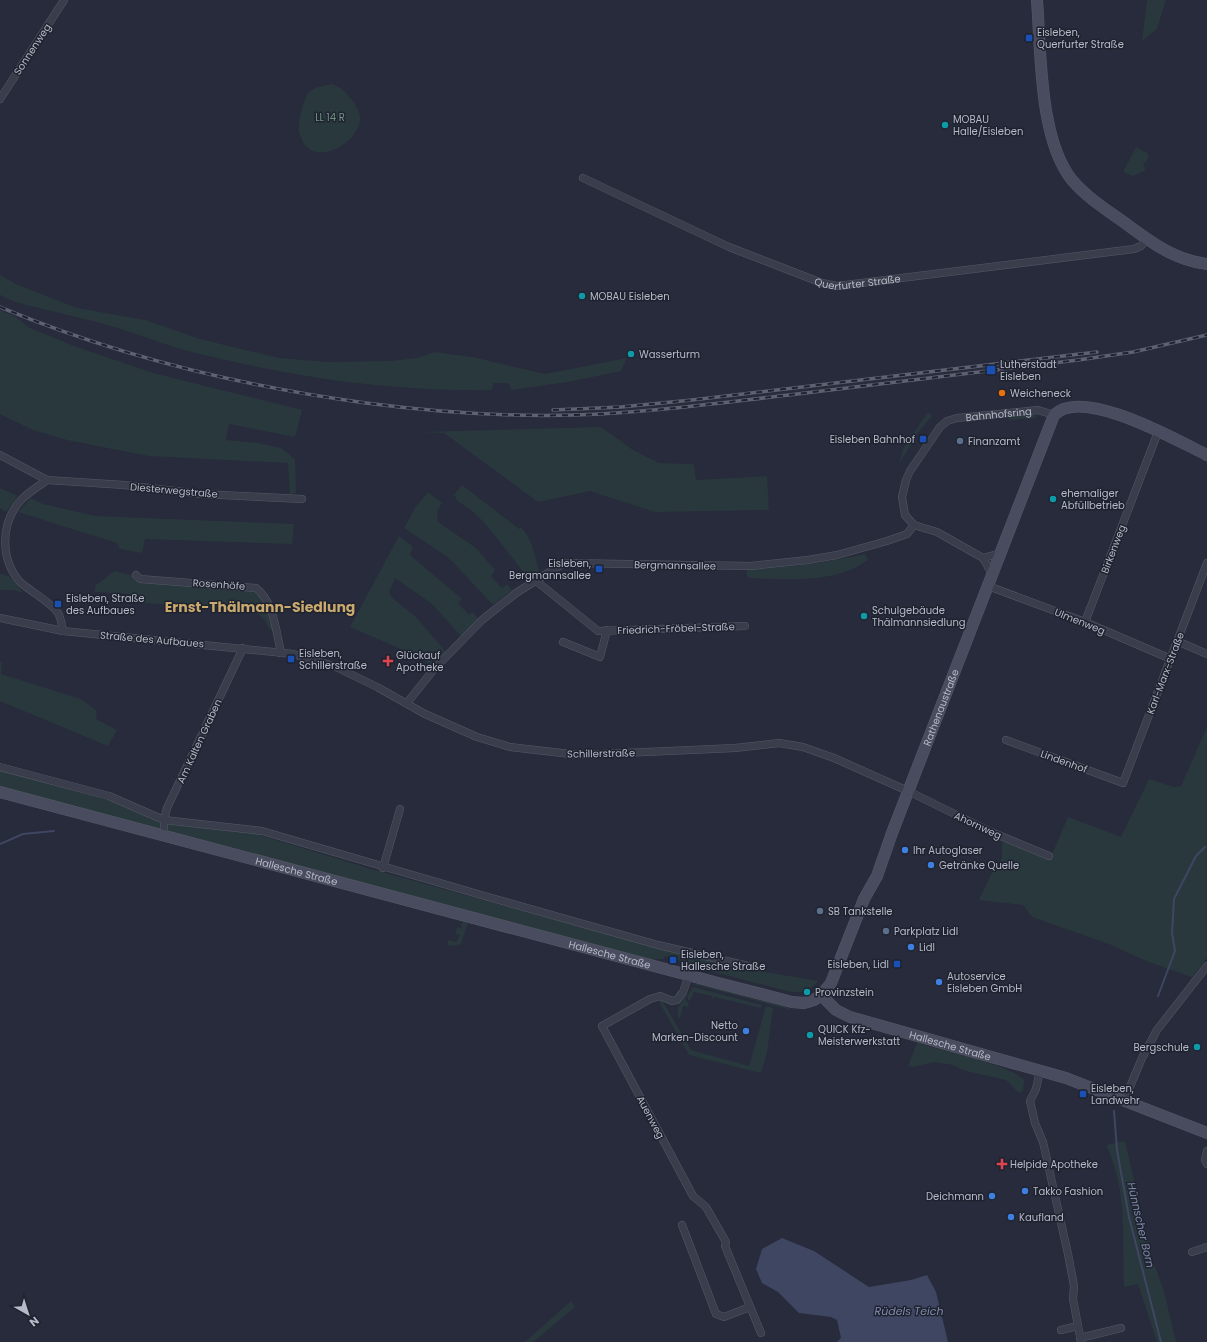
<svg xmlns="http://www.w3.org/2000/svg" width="1207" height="1342" font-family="Poppins,sans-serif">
  <rect width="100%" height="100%" fill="#272b3b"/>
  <g fill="#29383d">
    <polygon points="1147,0 1166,0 1157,29 1142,41"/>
    <path d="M332 84C341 87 345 91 351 99 355 103 360 112 360 118 360 140 322 166 304 144 302 141 301 136 299 132 297 126 304 97 309 92 315 87 325 85 332 84Z"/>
    <polygon points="1136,147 1147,153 1149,157 1143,165 1146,170 1133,176 1123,172"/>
    <path d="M0 275 18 285 77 308 145 320 200 339 279 358 329 362 390 361 418 358 434 352 472 357 545 374 627 358 621 371 568 382 511 390 509 383H493L492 390C392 392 293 377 196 353 170 347 144 336 118 328 84 318 49 311 15 302L0 295Z"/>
    <polygon points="0,310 16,317 28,327 74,346 153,373 302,410 295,437 229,424 226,440 258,443 281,448 295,459 296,493 290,494 288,463 148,456 67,440 33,430 0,414"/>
    <polygon points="928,412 932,416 919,431 899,464 903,449"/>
    <polygon points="1030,414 1035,415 1036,418 1010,420 1008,418"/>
    <polygon points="601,427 633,450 659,463 694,464 696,480 767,476 769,510 655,512 590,491 538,502 444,433 419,432"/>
    <path d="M462 485 519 529 521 527C532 539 535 555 539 571L529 579C511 558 482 512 458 502L454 495Z"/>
    <polygon points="0,488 18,496 6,512 0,508"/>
    <polygon points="428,492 442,503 437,511 438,522 476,548 495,570 491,576 502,588 507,584 512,590 493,605 449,558 404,528 415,508"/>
    <polygon points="31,498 43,504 95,516 294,524 292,544 145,539 142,553 120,549 117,543 21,513 19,511"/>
    <polygon points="399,536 413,547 410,555 462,599 458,603 469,615 473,612 478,619 461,636 432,604 395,578 389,592 391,597 416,617 446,652 433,666 415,655 350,627"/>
    <path d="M865 554 868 560C835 584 789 579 750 578L747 576V569C786 568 826 563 865 554Z"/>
    <path d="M114 571 134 576 136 581 248 590C267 596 269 611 273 630H270C265 619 260 613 249 610L130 602V594L95 592V586Z"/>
    <polygon points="0,574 9,576 24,593 13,590 0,590"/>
    <polygon points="0,661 2,662 1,674 81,699 97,711 96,719 117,730 108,746 0,701"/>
    <polygon points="1207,727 1207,958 1192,977 1146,961 1109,944 1032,917 1023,905 979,900 994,868 1002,858 1002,843 1005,840 1050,859 1068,817 1121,837 1149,779 1174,787 1181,786"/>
    <polygon points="0,771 116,802 159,822 174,825 243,832 263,836 371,869 581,927 765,972 819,981 806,992 791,992 705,970 669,957 665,956 664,959 647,960 0,788"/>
    <polygon points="462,922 468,923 461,944 452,946 447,945 448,940 456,942 460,935 455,934 457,927 461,928"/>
    <polygon points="693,984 699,984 790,1008 791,1010"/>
    <polygon points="693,987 762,1005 761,1008 714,997 712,1000 712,996 694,992 689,1002 687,996"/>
    <polygon points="686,996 686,1001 689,1004 688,1007 683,1006 680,1019 684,1021 678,1017 678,1007"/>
    <polygon points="658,1000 663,1002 691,1050 749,1066 766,1006 773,1008 767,1053 761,1073 689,1055"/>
    <path d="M917 1043C940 1050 1011 1065 1024 1080L1023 1091 1019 1093 1006 1080 962 1070 953 1065 934 1062 914 1067 908 1066Z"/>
    <path d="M1125 1141 1152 1258 1164 1291 1176 1342H1157L1138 1284 1124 1287C1122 1239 1128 1190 1106 1145Z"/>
    <polygon points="571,1301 575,1307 533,1342 525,1342"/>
  </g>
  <polygon fill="#3e4662" points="782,1238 814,1251 869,1287 911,1280 927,1275 936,1292 948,1342 837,1342 841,1338 837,1320 831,1317 799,1313 778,1292 762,1283 756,1269 762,1249"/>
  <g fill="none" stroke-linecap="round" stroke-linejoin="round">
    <g stroke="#3e4662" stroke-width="2">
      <polyline points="0,844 23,834 54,831"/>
      <polyline points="1158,996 1175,951 1172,933 1174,899 1196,856 1205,847"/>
      <polyline points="1114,1111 1117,1150 1129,1217 1161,1342"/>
    </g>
    <defs>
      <g id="street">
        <polyline points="0,99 64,0"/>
        <path id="s1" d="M583 178 729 247 822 283 837 286 1134 249 1141 246 1147 239"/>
        <polyline points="0,455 47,480 124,485 201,494 302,499"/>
        <path d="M47 480C39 486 29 492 22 499 0 522 0 559 20 582 30 591 52 603 58 613 61 618 62 626 63 631"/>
        <polyline points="983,558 1001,553"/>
        <path id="s2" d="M992 574 983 558 937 532 914 525 905 515 902 497 906 480 910 471 940 427 947 421 957 418 1038 410 1054 415"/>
        <path d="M136 575 140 579 256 588C274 602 276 631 281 653"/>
        <polyline points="535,580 598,631 745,626"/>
        <polyline points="988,586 1085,622 1171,659"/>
        <polyline points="0,618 63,631 293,654 334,666 377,687 425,714 477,737 510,747 579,755 735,748 779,743 803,747 834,758 908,791 991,832 1049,856"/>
        <polyline points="1085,622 1158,432"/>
        <polyline points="1177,641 1207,654"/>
        <polyline points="563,642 600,657 607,630"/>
        <polyline points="407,703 434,669 482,620 516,593 564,563 751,566 808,560 837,555 887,541 907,534 914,525"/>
        <polyline points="1006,740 1123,783 1207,563"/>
        <polyline points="0,767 109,796 164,820 262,831 488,897 658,945 748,966"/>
        <polyline points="164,836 164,820 167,808 243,648"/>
        <polyline points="383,868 400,809"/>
        <polyline points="689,975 683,992 677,1000 672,1001 660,996 650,999 602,1026 693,1196 706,1207 726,1242 725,1246 761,1333"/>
        <polyline points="1040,1070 1036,1089 1030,1101 1035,1123 1043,1142 1068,1254 1074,1286 1073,1299 1081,1342"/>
        <polyline points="1124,1101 1142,1058 1157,1030 1207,966"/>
        <polyline points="1207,1151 1205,1160 1207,1164"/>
        <polyline points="682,1225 716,1314 724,1317 750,1307"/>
        <polyline points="1192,1252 1207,1247"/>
        <polyline points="1061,1330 1078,1326"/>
        <polyline points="1080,1338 1121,1328"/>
      </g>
      <g id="secondary">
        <path d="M1037 0C1041 52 1039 139 1072 180 1087 198 1110 212 1129 226 1154 244 1175 260 1207 264"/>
        <path id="s3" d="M0 792 718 983 792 1002 804 1003 814 1000 821 995 831 983 864 899 877 876 892 833 1054 415C1082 386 1176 440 1207 455"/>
        <path id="s4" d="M821 995 836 1010 850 1017 1066 1078 1207 1133"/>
      </g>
    </defs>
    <use href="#street" stroke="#555966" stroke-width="8"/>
    <use href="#secondary" stroke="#555966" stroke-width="12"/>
    <use href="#street" stroke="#3a3e4c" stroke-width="7"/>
    <use href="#secondary" stroke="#494c5e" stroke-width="11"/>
    <defs>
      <g id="rail">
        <path d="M0 307C118 356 240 386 366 403 435 412 505 417 575 415 646 413 718 403 789 395 885 383 982 372 1078 360L1133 352 1207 335"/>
        <polyline points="553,410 621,407 692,400 1097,352"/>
      </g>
    </defs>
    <use href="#rail" stroke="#5d6172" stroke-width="3.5"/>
    <use href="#rail" stroke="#1f2330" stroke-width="2" stroke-dasharray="6" stroke-linecap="butt"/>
  </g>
  <g fill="#1a4fb4" stroke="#1f2330" stroke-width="1.5">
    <rect x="1025" y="34" width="8" height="8" rx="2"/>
    <rect x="986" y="365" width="10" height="10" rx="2"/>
    <rect x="919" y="435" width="8" height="8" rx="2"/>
    <rect x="595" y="565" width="8" height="8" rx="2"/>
    <rect x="54" y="600" width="8" height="8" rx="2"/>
    <rect x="287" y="655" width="8" height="8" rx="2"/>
    <rect x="669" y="956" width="8" height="8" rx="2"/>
    <rect x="893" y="960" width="8" height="8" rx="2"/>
    <rect x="1079" y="1090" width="8" height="8" rx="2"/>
  </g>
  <g fill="#0f9aa8" stroke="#1f2330" stroke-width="1.5">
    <circle cx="945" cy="125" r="4"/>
    <circle cx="582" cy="296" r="4"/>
    <circle cx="631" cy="354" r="4"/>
    <circle cx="1053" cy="499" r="4"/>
    <circle cx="864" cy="616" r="4"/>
    <circle cx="807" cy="992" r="4"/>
    <circle cx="810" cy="1035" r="4"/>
    <circle cx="1197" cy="1047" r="4"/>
  </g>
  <circle fill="#e8710a" stroke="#1f2330" stroke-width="1.5" cx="1002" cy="393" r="4"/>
  <g fill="#5c6f8a" stroke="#1f2330" stroke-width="1.5">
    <circle cx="960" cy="441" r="4"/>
    <circle cx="820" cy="911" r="4"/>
    <circle cx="886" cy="931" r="4"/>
  </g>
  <g fill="#e0444e" stroke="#1f2330" stroke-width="1.5">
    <path d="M386 655h4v4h4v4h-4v4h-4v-4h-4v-4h4z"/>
    <path d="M1000 1158h4v4h4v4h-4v4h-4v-4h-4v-4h4z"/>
  </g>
  <g fill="#3f7fe0" stroke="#1f2330" stroke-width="1.5">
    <circle cx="905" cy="850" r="4"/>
    <circle cx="931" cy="865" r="4"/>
    <circle cx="911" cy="947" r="4"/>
    <circle cx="939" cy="982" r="4"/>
    <circle cx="746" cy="1031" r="4"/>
    <circle cx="1025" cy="1191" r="4"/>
    <circle cx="992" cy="1196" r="4"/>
    <circle cx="1011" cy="1217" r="4"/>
  </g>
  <g text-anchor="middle" stroke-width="3" stroke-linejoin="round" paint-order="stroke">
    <g font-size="10" fill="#b6b9c7" stroke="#1f2330" text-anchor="start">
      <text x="1037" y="36">Eisleben,<tspan x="1037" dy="12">Querfurter Straße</tspan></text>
      <text x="953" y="123">MOBAU<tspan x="953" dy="12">Halle/Eisleben</tspan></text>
      <text x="590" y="300">MOBAU Eisleben</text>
      <text x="639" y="358">Wasserturm</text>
      <text x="1000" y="368">Lutherstadt<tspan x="1000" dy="12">Eisleben</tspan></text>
      <text x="1010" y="397">Weicheneck</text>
      <text x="915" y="443" text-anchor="end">Eisleben Bahnhof</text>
      <text x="968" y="445">Finanzamt</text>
      <text x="1061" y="497">ehemaliger<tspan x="1061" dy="12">Abfüllbetrieb</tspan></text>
      <text x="591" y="567" text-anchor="end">Eisleben,<tspan x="591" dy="12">Bergmannsallee</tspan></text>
      <text x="66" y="602">Eisleben, Straße<tspan x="66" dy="12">des Aufbaues</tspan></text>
      <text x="872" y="614">Schulgebäude<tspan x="872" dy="12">Thälmannsiedlung</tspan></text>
      <text x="299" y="657">Eisleben,<tspan x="299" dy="12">Schillerstraße</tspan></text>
      <text x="396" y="659">Glückauf<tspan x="396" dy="12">Apotheke</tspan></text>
      <text x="913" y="854">Ihr Autoglaser</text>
      <text x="939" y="869">Getränke Quelle</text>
      <text x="828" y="915">SB Tankstelle</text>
      <text x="894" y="935">Parkplatz Lidl</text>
      <text x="919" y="951">Lidl</text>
      <text x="681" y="958">Eisleben,<tspan x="681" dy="12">Hallesche Straße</tspan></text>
      <text x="889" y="968" text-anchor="end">Eisleben, Lidl</text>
      <text x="947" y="980">Autoservice<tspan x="947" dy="12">Eisleben GmbH</tspan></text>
      <text x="815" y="996">Provinzstein</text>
      <text x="738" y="1029" text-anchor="end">Netto<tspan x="738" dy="12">Marken-Discount</tspan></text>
      <text x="818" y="1033">QUICK Kfz-<tspan x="818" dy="12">Meisterwerkstatt</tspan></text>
      <text x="1189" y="1051" text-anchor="end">Bergschule</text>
      <text x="1091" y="1092">Eisleben,<tspan x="1091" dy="12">Landwehr</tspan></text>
      <text x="1010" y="1168">Helpide Apotheke</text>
      <text x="1033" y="1195">Takko Fashion</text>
      <text x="984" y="1200" text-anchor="end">Deichmann</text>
      <text x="1019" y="1221">Kaufland</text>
    </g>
    <g font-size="10" fill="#b6b9c7" stroke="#1f2330">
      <text transform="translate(32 49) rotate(-57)" y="4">Sonnenweg</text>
      <text dy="4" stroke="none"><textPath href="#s1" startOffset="297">Querfurter Straße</textPath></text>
      <text dy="4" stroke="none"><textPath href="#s2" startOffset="269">Bahnhofsring</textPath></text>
      <text transform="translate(174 490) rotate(5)" y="4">Diesterwegstraße</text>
      <text transform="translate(1113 549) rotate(-69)" y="4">Birkenweg</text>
      <text transform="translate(675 565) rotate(1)" y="4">Bergmannsallee</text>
      <text transform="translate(219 584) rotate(4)" y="4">Rosenhöfe</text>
      <text transform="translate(1080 621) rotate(22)" y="4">Ulmenweg</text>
      <text transform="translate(676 628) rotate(-2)" y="4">Friedrich-Fröbel-Straße</text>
      <text transform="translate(152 639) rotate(5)" y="4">Straße des Aufbaues</text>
      <text transform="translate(1165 673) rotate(-69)" y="4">Karl-Marx-Straße</text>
      <text dy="4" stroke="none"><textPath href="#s3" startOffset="1163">Rathenaustraße</textPath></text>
      <text transform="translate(199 741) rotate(-65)" y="4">Am Kalten Graben</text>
      <text transform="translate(601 753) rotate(-1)" y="4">Schillerstraße</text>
      <text transform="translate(1064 761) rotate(20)" y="4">Lindenhof</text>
      <text transform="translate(978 825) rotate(25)" y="4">Ahornweg</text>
      <text dy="4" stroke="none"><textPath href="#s3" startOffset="307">Hallesche Straße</textPath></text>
      <text dy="4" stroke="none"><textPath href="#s3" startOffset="631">Hallesche Straße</textPath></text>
      <text dy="4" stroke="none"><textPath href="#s4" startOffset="141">Hallesche Straße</textPath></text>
      <text transform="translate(651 1117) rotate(62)" y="4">Auenweg</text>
    </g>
    <g font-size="10" fill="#709580" stroke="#1f2330">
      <text x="330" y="121">LL 14 R</text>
    </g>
    <g font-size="11" font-style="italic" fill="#818aab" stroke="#1f2330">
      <text transform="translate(1141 1225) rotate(77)" y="4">Hünnscher Born</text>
      <text x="909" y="1315">Rüdels Teich</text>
    </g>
    <g font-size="14" font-weight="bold" fill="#c9a96e" stroke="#1f2330">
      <text x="260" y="612">Ernst-Thälmann-Siedlung</text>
    </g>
  </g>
  <g transform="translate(28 1314) rotate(141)" stroke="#1f2330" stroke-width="3" paint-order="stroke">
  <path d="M0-3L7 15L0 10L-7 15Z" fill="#b6b9c7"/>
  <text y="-6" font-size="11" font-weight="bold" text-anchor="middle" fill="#b6b9c7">N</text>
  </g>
</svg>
